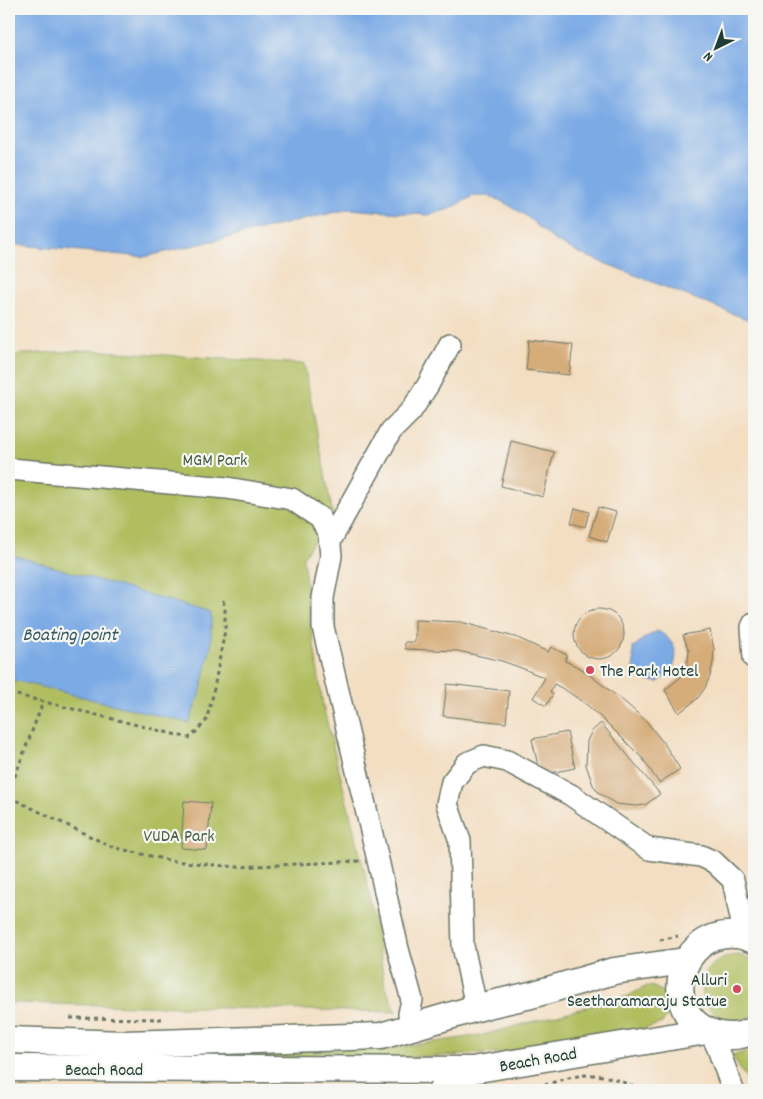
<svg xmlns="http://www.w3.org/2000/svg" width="763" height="1099" font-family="Dekko,sans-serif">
  <rect width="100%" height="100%" fill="#f6f6f2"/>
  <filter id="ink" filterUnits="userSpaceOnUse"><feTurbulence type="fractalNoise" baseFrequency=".02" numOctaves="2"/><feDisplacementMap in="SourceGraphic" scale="10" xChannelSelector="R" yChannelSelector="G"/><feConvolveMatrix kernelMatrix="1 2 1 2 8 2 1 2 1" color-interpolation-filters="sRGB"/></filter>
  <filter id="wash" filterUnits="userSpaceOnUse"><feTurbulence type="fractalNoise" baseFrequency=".0096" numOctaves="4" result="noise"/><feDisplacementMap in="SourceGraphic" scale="20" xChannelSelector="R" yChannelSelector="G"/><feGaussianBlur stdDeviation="1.12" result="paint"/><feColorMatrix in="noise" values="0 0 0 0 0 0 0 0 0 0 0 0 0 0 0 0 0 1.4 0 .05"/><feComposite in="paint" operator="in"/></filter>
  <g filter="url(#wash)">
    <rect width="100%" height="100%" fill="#f3dec2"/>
    <g fill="#b1be60" stroke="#687e4a">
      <polygon points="89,350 304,364 333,515 303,557 309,611 323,706 370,894 385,986 396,1012 9,1003 9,355"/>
      <path d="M739 955 754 961V1015C702 1042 677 960 739 955Z"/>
      <polygon points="647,986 654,987 665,993 668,1009 668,1015 662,1023 639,1031 501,1053 406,1058 231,1059 231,1052 392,1048 483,1035 628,996"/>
      <polygon points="754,1049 754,1090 753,1090 732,1056"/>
    </g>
    <g fill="#7baae5" stroke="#4d748c">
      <polygon points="9,9 754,9 754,322 579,253 554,240 525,215 505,203 490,196 473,196 450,209 428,215 349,209 144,257 9,244"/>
      <polygon points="9,554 211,613 211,646 201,690 189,723 9,679"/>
      <path d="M657 631C670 636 681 652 673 667 670 673 663 678 658 682L648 681 634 677 633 648 643 639Z"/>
    </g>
    <g id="blocks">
      <g fill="#d6ac79">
        <polygon points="529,340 573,345 569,375 526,370"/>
        <polygon points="511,441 554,452 543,497 501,486"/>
        <polygon points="598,507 616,512 607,542 589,536"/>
        <polygon points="575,508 589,512 585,527 571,523"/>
        <circle cx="599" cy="634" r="25"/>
        <polygon points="415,620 461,622 518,638 548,652 551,647 567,655 565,661 582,669 627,704 647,722 665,745 680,769 659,783 643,759 607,723 587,705 567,691 554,684 550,692 553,694 546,706 533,698 545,678 524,669 502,661 458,651 405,649 405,642 415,642"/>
        <polygon points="710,630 714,649 713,663 710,676 705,688 697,699 679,713 665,690 683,675 687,668 689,651 683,635"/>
        <polygon points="447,684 509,691 506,723 443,716"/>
        <polygon points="601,723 660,794 645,805 636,806 616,804 599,793 593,785 586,765 587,741 592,731"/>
        <polygon points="567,732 575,768 540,775 532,739"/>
        <polygon points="184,801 211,803 207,850 181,848"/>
      </g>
    </g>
  </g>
  <g filter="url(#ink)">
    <use href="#blocks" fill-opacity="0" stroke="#697566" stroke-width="1"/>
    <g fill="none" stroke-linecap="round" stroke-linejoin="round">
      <defs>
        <g id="minor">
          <polyline points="9,469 227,488 292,499 320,518 329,534 331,556 323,598 323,627 378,860 398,949 412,1000 409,1014 413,1027"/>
          <polyline points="330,541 391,431 411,411 428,385 450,344"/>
          <polyline points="754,623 752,627 754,658"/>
          <polyline points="471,1011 474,997 463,946 460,841 447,804 452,782 467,763 484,756 507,761 571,795 649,849 701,856 714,862 733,880 745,937"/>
          <polyline points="710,1032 717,1046 733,1090"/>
          <polyline points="439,1090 472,1070"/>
        </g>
        <g id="major">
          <path d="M754 940C748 938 742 935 736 935 677 930 658 1015 713 1033 728 1038 741 1037 754 1030"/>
          <polyline points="9,1040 124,1044 381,1036 487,1005 531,995 614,971 685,961"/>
          <polyline points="9,1068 472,1070 706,1031"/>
        </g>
      </defs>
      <use href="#minor" stroke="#697566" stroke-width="24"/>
      <use href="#major" stroke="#697566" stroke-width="29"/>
      <g stroke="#697566" stroke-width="3" stroke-dasharray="4 4" stroke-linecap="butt">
        <polyline points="9,693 189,738 197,731 206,721 212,699 225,630 225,607 222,598"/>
        <polyline points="9,792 43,702"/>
        <polyline points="9,797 112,847 172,861 236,867 360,861"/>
        <polyline points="660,940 678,936"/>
        <polyline points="70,1018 164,1019"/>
        <path d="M529 1090C546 1085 572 1075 589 1075 606 1074 626 1083 641 1090"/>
      </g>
      <use href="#minor" stroke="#fff" stroke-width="21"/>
      <use href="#major" stroke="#fff" stroke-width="26"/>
    </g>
  </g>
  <g fill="#d1495b" stroke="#f6f6f2" stroke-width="2">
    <circle cx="590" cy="670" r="5"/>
    <circle cx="737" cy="989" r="5"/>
  </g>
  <g text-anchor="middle" stroke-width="4.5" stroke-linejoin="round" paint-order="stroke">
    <g font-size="18" fill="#445d3f" stroke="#f6f6f2">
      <text x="215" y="465">MGM Park</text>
      <text x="179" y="841">VUDA Park</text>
    </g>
    <g font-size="18" fill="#1f3d34" stroke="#f6f6f2" text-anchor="start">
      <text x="600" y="676">The Park Hotel</text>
      <text x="727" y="985" text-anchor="end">Alluri<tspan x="727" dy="21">Seetharamaraju Statue</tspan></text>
    </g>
    <g font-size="18" fill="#1f3d34" stroke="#f6f6f2">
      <text transform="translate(538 1059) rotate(-10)" y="6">Beach Road</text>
      <text x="104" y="1075">Beach Road</text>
    </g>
    <g font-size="19" font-style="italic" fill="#365860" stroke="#f6f6f2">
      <text x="70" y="640">Boating point</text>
    </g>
  </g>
  <rect width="763" height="1099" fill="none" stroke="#f6f6f2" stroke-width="30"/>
  <g transform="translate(716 48) rotate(222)" stroke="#f6f6f2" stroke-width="4" paint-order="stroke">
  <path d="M0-4L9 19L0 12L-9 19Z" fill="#1f3d34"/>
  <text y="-8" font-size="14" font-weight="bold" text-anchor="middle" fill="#1f3d34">N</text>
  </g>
</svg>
